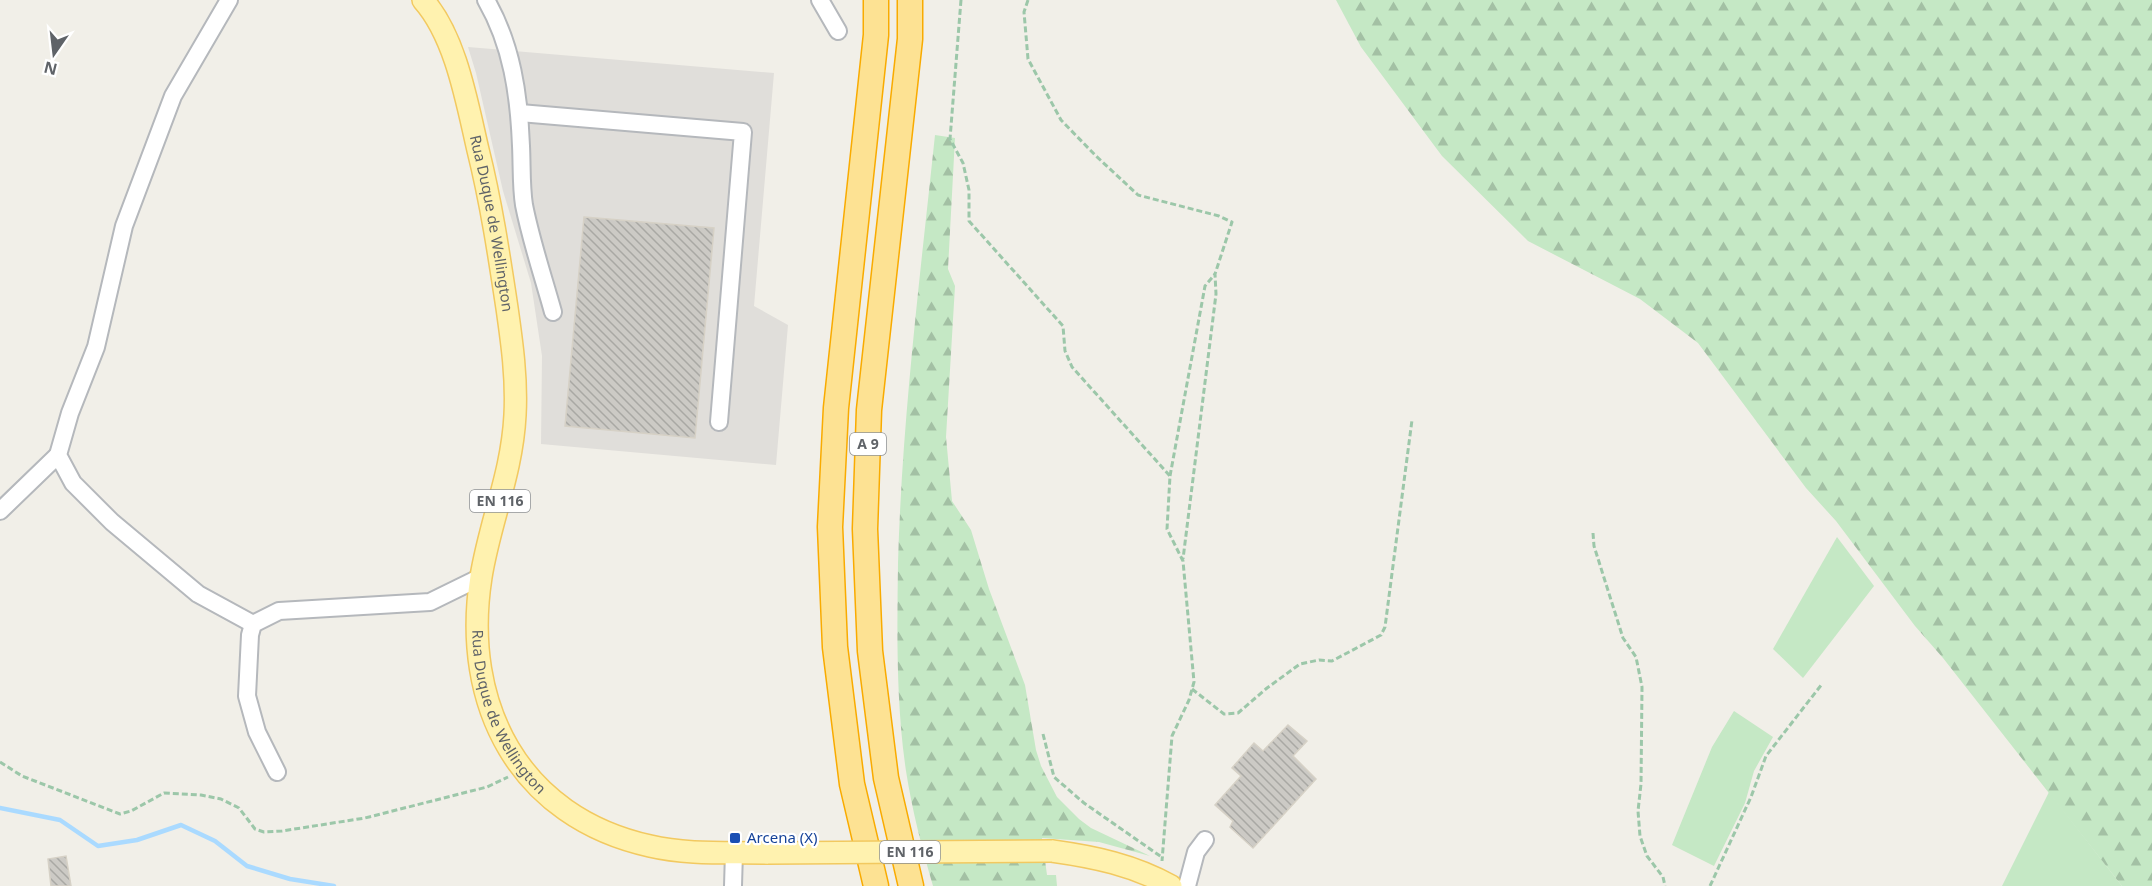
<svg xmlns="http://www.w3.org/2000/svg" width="2152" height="886" font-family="'Noto Sans',sans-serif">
  <defs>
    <pattern id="forest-firs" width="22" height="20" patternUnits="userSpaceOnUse" patternTransform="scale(1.5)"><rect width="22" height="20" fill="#c5e8c5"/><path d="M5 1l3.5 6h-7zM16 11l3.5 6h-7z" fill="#a3c0a4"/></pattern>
    <pattern id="building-back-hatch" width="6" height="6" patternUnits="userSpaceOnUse" patternTransform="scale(1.5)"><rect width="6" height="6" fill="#cccac5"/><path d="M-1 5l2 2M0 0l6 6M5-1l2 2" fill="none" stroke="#a9a8a4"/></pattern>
  </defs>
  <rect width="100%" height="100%" fill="#f1efe8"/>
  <polygon fill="#e0deda" points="468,47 774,73 754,306 788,325 776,465 541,444 542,356 531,283 503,191 476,73"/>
  <g fill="#c5e8c5">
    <polygon points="1837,537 1874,586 1803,678 1773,649"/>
    <polygon points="1734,711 1773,737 1754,771 1745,803 1714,866 1672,845 1712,747"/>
    <polygon points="2049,792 2118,881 2122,886 2002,886"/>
  </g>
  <g fill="url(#forest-firs)">
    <polygon points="1336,0 2152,0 2152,886 2122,886 2118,881 1943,658 1915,626 1836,521 1806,488 1698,343 1640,299 1528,241 1442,156 1361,47"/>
    <path d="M935 135 955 138 948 269 955 286 946 437 952 501 971 530 989 589 1025 685 1036 750 1041 766 1057 797 1079 819 1091 828 1150 856 1099 842 1042 838 1047 875H1056L1057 886H933C922 848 912 810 906 771 896 703 897 633 898 563 902 420 920 277 935 135Z"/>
  </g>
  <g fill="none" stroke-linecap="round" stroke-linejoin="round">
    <polyline stroke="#aadaff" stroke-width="4.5" points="0,808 60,820 98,846 137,840 181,825 215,841 247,866 290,879 334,886"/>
  </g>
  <g fill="url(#building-back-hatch)" stroke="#d6d1c6" stroke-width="1.5">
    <polygon points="584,217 714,228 695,438 565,426"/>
    <polygon points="1288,725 1307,741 1293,756 1316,779 1253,848 1230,827 1233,821 1215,805 1241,776 1232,768 1254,743 1263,751"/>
    <polygon points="66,856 71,886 51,886 48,859"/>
  </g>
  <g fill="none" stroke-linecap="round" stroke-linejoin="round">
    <defs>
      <g id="minor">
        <polyline points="229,0 173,96 124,226 96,347 70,413 58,455 73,483 112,522 198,594 253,624"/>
        <path d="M486 0C512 45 519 95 521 146 522 165 521 186 524 205 531 241 543 276 553 312"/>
        <polyline points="820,0 838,31"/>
        <polyline points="520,113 743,132 719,422"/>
        <polyline points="0,511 58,455"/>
        <polyline points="277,772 257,732 247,696 250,635 253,624 279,611 430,602 481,577"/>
        <polyline points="733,886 734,852"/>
        <polyline points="1187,886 1196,852 1205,840"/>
      </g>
      <g id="major">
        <path id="s1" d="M423 0C456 37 467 103 478 150 491 202 499 255 507 308 512 343 517 379 515 415 512 474 490 521 481 577 461 705 519 817 650 846 688 855 729 852 768 853"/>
        <path d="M1052 851C1095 857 1133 865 1171 886"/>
      </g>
      <g id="highway">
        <polyline points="910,0 910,39 869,410 865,529 870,651 886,778 911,886"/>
        <polyline points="876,886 852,784 835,647 830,527 836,408 876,35 876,0"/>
      </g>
    </defs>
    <use href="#minor" stroke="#b5b8bc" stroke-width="20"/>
    <use href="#major" stroke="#f2c960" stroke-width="24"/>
    <use href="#highway" stroke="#f9ab00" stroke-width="27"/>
    <g stroke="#9cc7a9" stroke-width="3" stroke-dasharray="6 3" stroke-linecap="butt">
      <polyline points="961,0 950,139 963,163 969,190 969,221 1063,326 1065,351 1072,367 1170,476 1167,529 1183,561 1194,682 1189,700 1172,736 1162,861"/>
      <polyline points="1028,0 1024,12 1028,59 1061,120 1096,156 1138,195 1219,216 1232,222 1215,274 1216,294 1183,559"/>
      <polyline points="1170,476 1205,286 1215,274"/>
      <polyline points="1593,533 1594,546 1623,638 1636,657 1642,687 1641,784 1638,811 1640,836 1647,856 1663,877 1665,886"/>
      <polyline points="1192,689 1224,714 1238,713 1267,688 1300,664 1319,660 1332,661 1381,635 1385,627 1412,420"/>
      <polyline points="1043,734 1054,777 1084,803 1163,858"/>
      <polyline points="0,762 22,776 120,814 131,811 164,793 201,795 221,799 239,808 255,829 264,832 282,831 365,818 487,787 508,777"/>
      <polyline points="1710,886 1751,797 1766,756 1822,684"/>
    </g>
    <use href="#minor" stroke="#fff" stroke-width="16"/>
    <use href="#major" stroke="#fff2af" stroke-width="21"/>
    <use href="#highway" stroke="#fde293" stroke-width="24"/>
    <defs>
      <polyline id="major-bridge" points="768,853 1052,851"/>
    </defs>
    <use href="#major-bridge" stroke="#f2c960" stroke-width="24" stroke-linecap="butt"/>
    <use href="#major-bridge" stroke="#fff2af" stroke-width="21"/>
  </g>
  <rect fill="#1a4fb4" stroke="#fff" stroke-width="2" x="729" y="832" width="12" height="12" rx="3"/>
  <g text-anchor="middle" stroke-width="4.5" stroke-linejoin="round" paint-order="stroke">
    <g fill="#fff" stroke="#8f9295" stroke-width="1.5">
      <rect x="850" y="433" width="36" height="22" rx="4.5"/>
      <rect x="470" y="490" width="60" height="22" rx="4.5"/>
      <rect x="880" y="841" width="60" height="22" rx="4.5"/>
    </g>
    <g font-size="14" font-weight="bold" fill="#5f6368">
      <text x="868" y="449">A 9</text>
      <text x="500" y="506">EN 116</text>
      <text x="910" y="857">EN 116</text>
    </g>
    <g font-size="15" fill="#5f6368" stroke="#fff">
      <text dy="5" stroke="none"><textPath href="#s1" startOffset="236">Rua Duque de Wellington</textPath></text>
      <text dy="5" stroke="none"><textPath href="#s1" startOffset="738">Rua Duque de Wellington</textPath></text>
    </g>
    <g font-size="15" fill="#164399" stroke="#fff" text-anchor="start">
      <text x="747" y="843">Arcena (X)</text>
    </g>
  </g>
  <g transform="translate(54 54) rotate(194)" stroke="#ffffff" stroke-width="4.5" paint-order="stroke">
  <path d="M0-4.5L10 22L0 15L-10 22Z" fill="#5f6368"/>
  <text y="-9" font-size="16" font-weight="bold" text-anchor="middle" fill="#5f6368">N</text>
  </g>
</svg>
